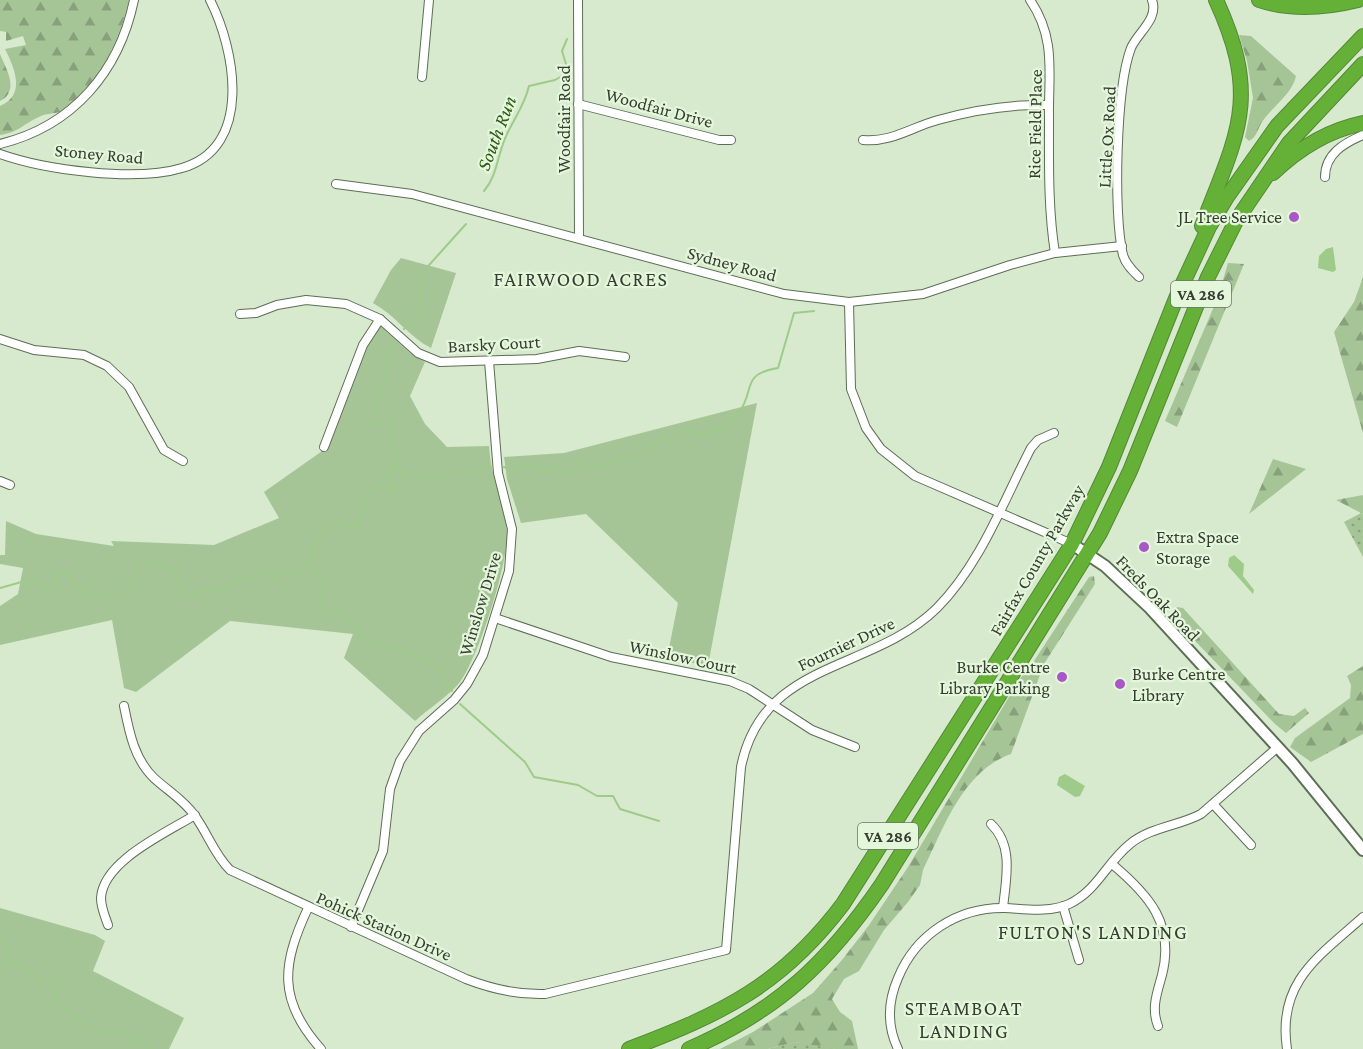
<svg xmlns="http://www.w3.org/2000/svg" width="1363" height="1049" font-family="'Crimson Pro',serif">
  <defs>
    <pattern id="grass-dots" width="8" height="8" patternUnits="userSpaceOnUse" patternTransform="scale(1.5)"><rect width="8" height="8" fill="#a6c597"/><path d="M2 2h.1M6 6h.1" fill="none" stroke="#88a17c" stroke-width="1.8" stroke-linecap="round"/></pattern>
    <pattern id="forest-firs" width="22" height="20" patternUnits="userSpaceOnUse" patternTransform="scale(1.5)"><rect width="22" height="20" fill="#a6c597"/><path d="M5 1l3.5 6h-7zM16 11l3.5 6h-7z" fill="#88a17c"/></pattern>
  </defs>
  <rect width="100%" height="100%" fill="#d7eace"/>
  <g fill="url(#grass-dots)">
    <polygon points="1361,513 1363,514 1363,557 1344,522"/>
    <polygon points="794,1042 830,1046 835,1049 768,1049"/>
  </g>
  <g fill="url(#forest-firs)">
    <path d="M0 0H129C121 35 96 98 60 112 54 114 47 113 41 116 26 122 18 133 0 135V106C26 95 15 69 5 49L26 45 23 36 6 41V32L0 31Z"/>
    <path d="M1239 35 1251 36 1296 76C1293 93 1272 107 1262 122 1257 130 1257 137 1249 141L1245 137 1253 98 1247 61Z"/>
    <path d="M0 54C5 67 21 91 0 101Z"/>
    <polygon points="1228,263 1244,264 1177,427 1165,421 1218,297"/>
    <polygon points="1363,277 1363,433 1334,332 1354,302"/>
    <polygon points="1273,459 1306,469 1249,514"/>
    <polygon points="1363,495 1363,514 1336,500"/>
    <path d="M1094 576 1095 584 1044 664 1011 754C963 771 944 827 923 870L920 885 908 902 884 930 859 971 844 979 832 999 840 1012 852 1021 858 1049H835L795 1042 768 1049H720L753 1032 813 993 842 960 869 925 908 867 1019 680 1032 664 1089 577Z"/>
    <polygon points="1177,607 1183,608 1279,714 1294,716 1305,708 1309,713 1286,733 1275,724 1175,620 1172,613"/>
    <polygon points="1363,666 1363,734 1311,762 1290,747 1295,738 1350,698 1351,685 1347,676"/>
  </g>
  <g fill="#a6c597">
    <path d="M401 258 456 273 431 348C409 337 395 315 373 303L391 270Z"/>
    <path d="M376 322 410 353 425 362 410 396 425 424 447 447 489 446C491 479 503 500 507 530 510 559 478 659 460 682 448 697 429 708 415 721L344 658 353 634 230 621 136 692 124 688 112 620 0 645V606L18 594 23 568 0 564V555H5L6 521 36 534 114 546 111 541 214 545 279 518 264 492 325 449Z"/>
    <polygon points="757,403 708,666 667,658 678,603 586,514 521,523 507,479 504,457 564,453"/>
    <polygon points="0,908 95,935 105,941 93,971 184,1018 169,1049 0,1049"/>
  </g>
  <g fill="#9fcb8a">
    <polygon points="1333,247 1336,270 1333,272 1318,268 1319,256 1326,249"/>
    <polygon points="1234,555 1244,564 1243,576 1254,590 1253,594 1228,566 1229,558"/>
    <polygon points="1065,774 1085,786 1080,796 1075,797 1057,785 1059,777"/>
  </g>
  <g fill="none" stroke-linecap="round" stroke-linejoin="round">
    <g stroke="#9fcb8a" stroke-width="2">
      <path d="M484 191C498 175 497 154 507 134 515 117 525 104 529 86L555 80 564 75 566 64 562 51 567 39"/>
      <path d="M404 329C421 312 423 298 421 274L466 224"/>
      <path d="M393 467C422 486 459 474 490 465"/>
      <path d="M504 467 513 471 529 464 546 473 551 467 562 469 569 475 576 472 580 463 603 466 623 457 633 460 656 444 663 434 671 439 686 430 704 435 714 430 720 432C724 420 734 420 740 411 755 389 741 374 778 368L794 313 814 311"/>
      <polyline points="307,563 324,582 320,601 325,611 344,614 364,640 373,641 383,649 395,646 435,665 440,668 452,691"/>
      <path d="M0 588 32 579 40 586 52 590 59 572C73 577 80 583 83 597 96 594 107 599 120 596L142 565 163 564 175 570 177 582 186 594C199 594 209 586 221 592L233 581 246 577 250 582 259 573 266 570 275 578 286 571 300 573 306 562 320 557 311 547 332 522 338 521 346 527 359 526 363 501 375 486 392 490 394 488 387 472C400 461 398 452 388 440L392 428 388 422 372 425 393 340"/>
      <polyline points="460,704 525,762 534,777 578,785 597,796 613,796 620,809 659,821"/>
      <polyline points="0,936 8,947 8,961 23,967 51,988 57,1003 94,1030 103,1033 119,1030 151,1049"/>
    </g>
    <defs>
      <g id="street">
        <polyline points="578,0 579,238"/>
        <path d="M1030 0C1057 39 1048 76 1049 120 1049 164 1048 209 1055 253"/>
        <polyline points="422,77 429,0"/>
        <polyline points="578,104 719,140 731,140"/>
        <path d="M863 140C890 143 912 127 938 120 974 110 1012 104 1049 105"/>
        <path d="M0 144C73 126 119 72 134 0"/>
        <path d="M0 154C45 170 136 182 182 168 254 147 235 49 210 0"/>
        <path d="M1325 177C1325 154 1344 143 1363 135"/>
        <polyline points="336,184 412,194 784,294 849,302 923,294 1010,265 1055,253 1122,246"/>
        <path d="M1139 277C1133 271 1126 265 1123 255 1113 215 1116 87 1131 48 1138 32 1159 19 1152 0"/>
        <polyline points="849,302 851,389 866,428 881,449 915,476 1072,544"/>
        <polyline points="240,314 256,313 277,305 306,300 346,304 380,319 418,353 440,362 537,359 579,351 625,357"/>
        <polyline points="0,339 34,350 84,355 107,366 129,387 164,450 183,461"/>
        <polyline points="324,447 363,345 380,319"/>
        <polyline points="0,481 10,485"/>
        <polyline points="495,618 611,657 730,681 749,689 812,730 855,747"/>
        <path d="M124 706C129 731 134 759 154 778 168 791 184 800 195 816 208 834 214 854 230 870L466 979C492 989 516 995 545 994L726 950 741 767C763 659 871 673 937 608 980 565 1003 502 1031 448L1038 440 1054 433"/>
        <polyline points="1214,805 1251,845"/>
        <path d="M991 824C1014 846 1006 878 1003 908"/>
        <path d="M1112 864C1149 895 1175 924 1162 975 1157 993 1151 1008 1158 1026"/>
        <polyline points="1063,906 1079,960"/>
        <path d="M308 908C282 964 277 1000 321 1049"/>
        <path d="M108 925C105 916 101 908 101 898 103 861 166 833 195 815"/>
        <polyline points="351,927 383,851 390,789 400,761 419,731 454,700 467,684 483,655 509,571 512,529 498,473 489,361"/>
        <path d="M898 1049C887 1026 888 1001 898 978 916 934 958 907 1005 908 1026 909 1049 913 1069 904 1097 891 1107 862 1130 844 1150 827 1179 826 1201 814L1278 747"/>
        <path d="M1287 1049C1277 982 1318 957 1363 917"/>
      </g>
      <polyline id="secondary" points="1072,544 1105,566 1150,608 1293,764 1363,850"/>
      <g id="highway">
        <path d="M1259 0C1292 11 1326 8 1358 0"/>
        <path d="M1273 173C1298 149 1329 130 1363 123"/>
        <path d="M1202 226C1238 133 1261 98 1216 0"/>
        <path d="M629 1049C722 1014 782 985 843 904L1072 544 1109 467 1177 296 1209 227 1227 197 1277 126 1363 36"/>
        <path d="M689 1049C777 1011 828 963 882 884L1100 533 1130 471 1208 277 1236 221 1289 143 1363 64"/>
      </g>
    </defs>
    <use href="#street" stroke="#5d6e56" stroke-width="10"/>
    <use href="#secondary" stroke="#5d6e56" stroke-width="14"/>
    <use href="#highway" stroke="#558835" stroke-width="16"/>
    <use href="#street" stroke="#fff" stroke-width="8"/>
    <use href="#secondary" stroke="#fff" stroke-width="10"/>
    <use href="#highway" stroke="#65b137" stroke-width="14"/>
  </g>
  <g fill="#a857c7" stroke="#e4f7db" stroke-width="2">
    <circle cx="1294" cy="217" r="6"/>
    <circle cx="1144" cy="547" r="6"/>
    <circle cx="1062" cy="677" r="6"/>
    <circle cx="1120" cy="684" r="6"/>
  </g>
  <g text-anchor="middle" stroke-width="4.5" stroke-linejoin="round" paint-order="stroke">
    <g fill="#e4f7db" stroke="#6a7565" stroke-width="1.5">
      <rect x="1171" y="281" width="60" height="26" rx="4.5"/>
      <rect x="858" y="823" width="60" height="26" rx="4.5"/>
    </g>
    <g font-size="16" font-weight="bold" fill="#363d32">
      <text x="1201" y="300">VA 286</text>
      <text x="888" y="842">VA 286</text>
    </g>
    <g font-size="18" fill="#363d32" stroke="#e4f7db">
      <text transform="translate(659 108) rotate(15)" y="6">Woodfair Drive</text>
      <text transform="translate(564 119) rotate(-90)" y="6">Woodfair Road</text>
      <text transform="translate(1035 124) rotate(-89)" y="6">Rice Field Place</text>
      <text transform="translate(1107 137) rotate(-87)" y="6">Little Ox Road</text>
      <text transform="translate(99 154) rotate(5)" y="6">Stoney Road</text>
      <text transform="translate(732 264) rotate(15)" y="6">Sydney Road</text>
      <text transform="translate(494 344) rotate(-3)" y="6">Barsky Court</text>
      <text transform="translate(1037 560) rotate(-60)" y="6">Fairfax County Parkway</text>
      <text transform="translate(1158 598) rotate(46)" y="6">Freds Oak Road</text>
      <text transform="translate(480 604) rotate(-73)" y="6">Winslow Drive</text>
      <text transform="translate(846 644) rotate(-25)" y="6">Fournier Drive</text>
      <text transform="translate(683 657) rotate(12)" y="6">Winslow Court</text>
      <text transform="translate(384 926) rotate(24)" y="6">Pohick Station Drive</text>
    </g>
    <g font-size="18" fill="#363d32" stroke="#e4f7db" text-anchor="end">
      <text x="1282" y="223">JL Tree Service</text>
      <text x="1156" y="543" text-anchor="start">Extra Space<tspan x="1156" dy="21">Storage</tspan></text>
      <text x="1050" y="673">Burke Centre<tspan x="1050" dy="21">Library Parking</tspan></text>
      <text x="1132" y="680" text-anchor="start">Burke Centre<tspan x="1132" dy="21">Library</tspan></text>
    </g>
    <g font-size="20" font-style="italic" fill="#305918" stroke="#e4f7db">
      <text transform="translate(496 133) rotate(-69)" y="7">South Run</text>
    </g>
    <g font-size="20" letter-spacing="1.5" fill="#363d32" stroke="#e4f7db">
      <text x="581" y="286">FAIRWOOD ACRES</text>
      <text x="1093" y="939">FULTON'S LANDING</text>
      <text x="964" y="1015">STEAMBOAT<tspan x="964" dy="23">LANDING</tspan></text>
    </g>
  </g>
</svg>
